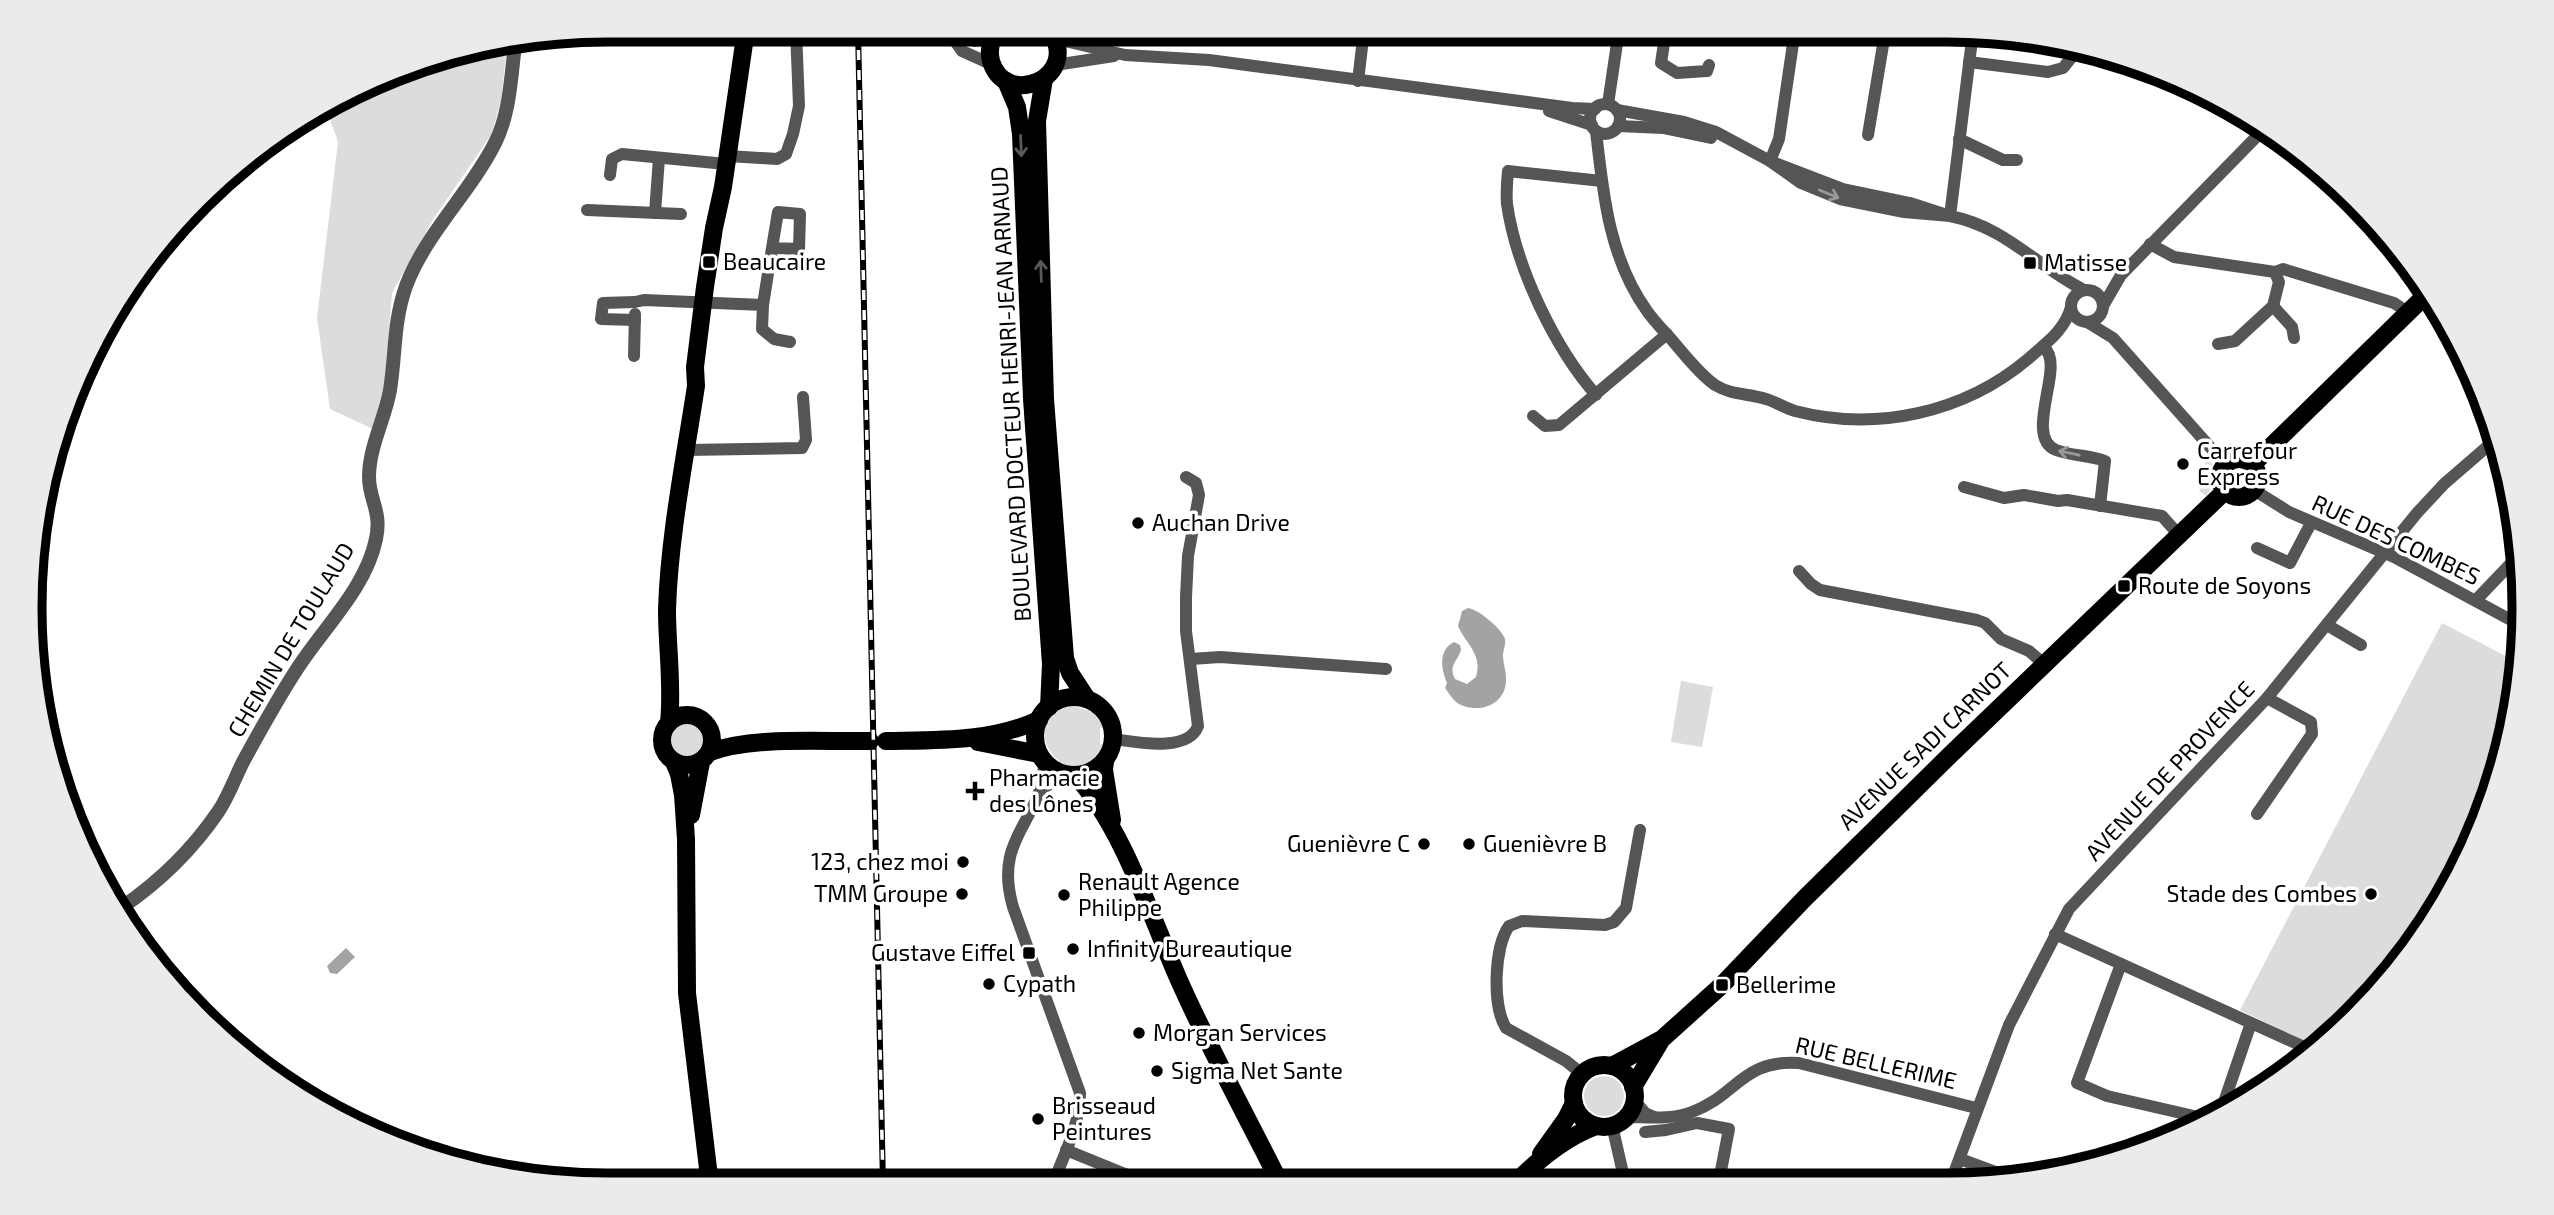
<svg xmlns="http://www.w3.org/2000/svg" width="2554" height="1215" font-family="'Exo 2',sans-serif">
  <rect width="100%" height="100%" fill="#fff"/>
  <g fill="#dcdcdc">
    <polygon points="507,46 501,101 491,135 434,218 392,293 385,380 373,429 330,409 317,318 338,142 327,111 421,61"/>
    <path d="M2207 454C2216 469 2217 482 2206 496L2199 491C2208 480 2208 468 2202 456Z"/>
    <circle cx="2239" cy="478" r="8"/>
    <polygon points="2442,623 2519,663 2513,721 2480,829 2405,960 2317,1047 2240,1010"/>
    <polygon points="1681,681 1713,687 1702,747 1671,742"/>
    <path d="M1074 706 1093 712 1103 726 1100 728V743L1103 746C1074 808 1005 717 1074 706Z"/>
    <circle cx="688" cy="740" r="17"/>
    <circle cx="1604" cy="1096" r="20"/>
  </g>
  <g fill="#a3a3a3">
    <path d="M1468 608C1478 609 1502 629 1505 639 1506 645 1503 650 1503 656 1503 663 1506 670 1506 678 1507 696 1493 709 1475 708 1458 707 1454 701 1445 688L1447 683C1441 669 1438 650 1454 642L1460 645 1461 650C1458 661 1448 665 1455 679L1467 684 1476 677C1483 655 1466 644 1458 626L1462 611Z"/>
    <polygon points="346,948 355,957 337,974 330,973 327,966"/>
  </g>
  <g fill="none" stroke-linecap="round" stroke-linejoin="round">
    <g stroke="#555" stroke-width="12">
      <polyline points="947,30 962,51 993,65"/>
      <polyline points="1666,30 1661,63 1677,73 1707,71 1709,65"/>
      <polyline points="1849,30 1876,33 1883,45 1868,135"/>
      <path d="M1973 32 1950 216C2006 227 2036 266 2084 290"/>
      <polyline points="950,34 975,41 993,38"/>
      <polyline points="1056,39 1125,55 1209,60 1572,108 1595,109"/>
      <polyline points="1969,62 2048,72 2063,68 2071,58"/>
      <polyline points="1055,65 1114,56"/>
      <polyline points="1358,81 1364,30"/>
      <polyline points="1608,104 1619,30"/>
      <circle cx="1605" cy="119" r="15"/>
      <polyline points="1617,110 1684,122 1716,132 1770,161 1801,183 1840,199 1904,212 1950,216 1910,203 1843,189 1770,161"/>
      <polyline points="1549,111 1592,125"/>
      <polyline points="1618,126 1663,128 1711,138"/>
      <path d="M1596 131C1603 194 1609 258 1647 311 1654 321 1663 330 1671 339 1684 354 1699 374 1715 385 1733 396 1748 393 1766 399 1776 402 1785 408 1795 411 1876 432 1964 413 2028 359 2046 343 2065 330 2071 307"/>
      <polyline points="1959,139 2003,160 2017,160"/>
      <polyline points="728,156 777,159 786,154 793,134 799,106 796,30"/>
      <polyline points="1770,161 1779,139 1795,30"/>
      <polyline points="610,175 612,159 622,154 726,164"/>
      <polyline points="587,210 681,214"/>
      <polyline points="655,213 659,158"/>
      <polyline points="2150,244 2174,257 2275,272 2283,269 2394,303 2409,313"/>
      <circle cx="2087" cy="306" r="16"/>
      <polyline points="2422,299 2431,308 2442,314"/>
      <polyline points="763,305 762,329 774,339 790,342"/>
      <polyline points="2103,306 2121,275 2266,127"/>
      <polyline points="2273,306 2292,327 2294,338"/>
      <polyline points="635,320 601,319 603,303 635,302 644,300 763,305 772,248 799,249 800,214 778,212 772,248"/>
      <polyline points="2087,322 2113,338 2226,465"/>
      <polyline points="2218,344 2235,341 2273,306 2279,282 2275,272"/>
      <path d="M2043 346C2044 346 2049 354 2049 355 2058 378 2026 438 2056 450 2071 456 2089 455 2105 461L2100 506"/>
      <polyline points="634,356 635,314"/>
      <path d="M1596 395C1554 347 1516 267 1507 204 1506 193 1507 182 1508 171L1602 181"/>
      <polyline points="1533,416 1545,426 1559,425 1667,334"/>
      <polyline points="686,450 802,448 806,440 803,397"/>
      <polyline points="1964,487 2004,498 2024,495 2058,501 2067,500 2162,516 2179,535"/>
      <polyline points="2254,490 2289,512 2394,557 2522,626"/>
      <polyline points="2257,548 2290,563 2311,523"/>
      <polyline points="1799,571 1811,584 1820,590 1977,620 1985,623 2001,639 2029,651 2044,664"/>
      <polyline points="2476,600 2519,555"/>
      <polyline points="2327,625 2361,645"/>
      <polyline points="1191,659 1220,657 1386,669"/>
      <path d="M1113 739C1136 742 1188 753 1198 726L1186 631V597L1188 556 1199 495 1196 483 1186 477"/>
      <path d="M1044 761C1044 822 992 835 1013 907L1080 1093C1080 1125 1064 1154 1053 1184"/>
      <polyline points="1041,791 1062,773"/>
      <polyline points="2257,814 2312,734 2311,722 2267,698"/>
      <polyline points="2055,934 2313,1051"/>
      <polyline points="2121,964 2077,1083 2107,1096 2207,1119"/>
      <path d="M1582 1074 1566 1061 1506 1028C1492 1006 1494 947 1509 926L1522 921 1605 925 1614 922 1626 908 1640 830"/>
      <polyline points="1634,1100 1645,1113 1654,1117"/>
      <polyline points="2221,1111 2251,1023"/>
      <path d="M1626 1117C1647 1117 1671 1120 1692 1112 1736 1096 1743 1059 1799 1063L1976 1108"/>
      <polyline points="1612,1125 1625,1182"/>
      <polyline points="1645,1132 1666,1130 1697,1123 1729,1129 1719,1181"/>
      <polyline points="1066,1150 1125,1174 1138,1183"/>
      <polyline points="1960,1159 2017,1180"/>
      <polyline points="1951,1181 2009,1025 2069,909 2267,698 2417,513 2444,484 2496,439"/>
    </g>
    <path stroke="#555" stroke-width="14" d="M121 908C159 882 192 850 218 812 229 796 235 777 244 760 261 729 278 698 297 669 324 627 366 588 376 539 382 511 369 500 369 477 369 447 385 419 390 390 396 353 393 323 406 286 426 233 470 193 495 143 510 114 511 76 515 45"/>
    <g stroke="#000" stroke-width="18">
      <path d="M998 30C991 39 988 49 991 61 1005 109 1082 78 1050 30"/>
      <polyline points="1044,79 1037,121 1045,399 1065,658 1070,673 1087,699"/>
      <polyline points="1006,81 1017,107 1021,134 1032,399 1051,664 1049,707"/>
      <circle cx="2239" cy="478" r="19"/>
      <polyline points="2252,465 2430,291"/>
      <circle cx="1074" cy="736" r="39"/>
      <circle cx="687" cy="740" r="25"/>
      <path d="M669 723C673 685 667 648 667 610 669 538 685 458 696 386L695 367 705 287 714 228 723 187 746 30"/>
      <path d="M886 741C938 740 990 742 1039 720"/>
      <polyline points="978,742 1039,754"/>
      <path d="M710 752C754 736 822 742 870 741"/>
      <polyline points="1105,761 1104,770 1112,820"/>
      <polyline points="674,762 679,774 683,795 686,839 687,993 710,1185"/>
      <path d="M1075 775C1122 826 1150 914 1178 978 1209 1048 1246 1115 1280 1183"/>
      <polyline points="691,815 701,762"/>
      <circle cx="1604" cy="1096" r="31"/>
      <polyline points="1612,1066 1662,1039 1722,985 1804,899 1948,757 2225,491"/>
      <polyline points="1633,1087 1660,1042"/>
      <polyline points="1541,1154 1566,1119 1574,1103"/>
      <path d="M1516 1182C1538 1160 1566 1137 1596 1126"/>
    </g>
    <defs>
      <polyline id="rail" points="858,30 883,1184"/>
    </defs>
    <use href="#rail" stroke="#000" stroke-width="6"/>
    <use href="#rail" stroke="#fff" stroke-width="3.5" stroke-dasharray="10" stroke-linecap="butt"/>
  </g>
  <defs><path id="oneway-shaft" d="M-6 0H5M1.5-3L5.5 0L1.5 3" fill="none" stroke-width="1.6" stroke-linecap="round" stroke-linejoin="round" transform="scale(1.75)"/></defs>
  <g stroke="#595959">
    <use href="#oneway-shaft" transform="translate(1021 146) rotate(88)"/>
    <use href="#oneway-shaft" transform="translate(1041 271) rotate(-92)"/>
  </g>
  <g stroke="#999">
    <use href="#oneway-shaft" transform="translate(1829 194) rotate(22)"/>
    <use href="#oneway-shaft" transform="translate(2069 453) rotate(-168)"/>
  </g>
  <g fill="#000" stroke="#fff" stroke-width="2.5">
    <rect x="702" y="255" width="14" height="14" rx="3.5"/>
    <rect x="2023" y="256" width="14" height="14" rx="3.5"/>
    <circle cx="2183" cy="464" r="7"/>
    <circle cx="1138" cy="523" r="7"/>
    <rect x="2117" y="579" width="14" height="14" rx="3.5"/>
    <path d="M971.5 780.5h7v7h7v7h-7v7h-7v-7h-7v-7h7z"/>
    <circle cx="1424" cy="844" r="7"/>
    <circle cx="1469" cy="844" r="7"/>
    <circle cx="963" cy="862" r="7"/>
    <circle cx="962" cy="894" r="7"/>
    <circle cx="2371" cy="894" r="7"/>
    <circle cx="1064" cy="895" r="7"/>
    <circle cx="1073" cy="949" r="7"/>
    <rect x="1022" y="946" width="14" height="14" rx="3.5"/>
    <circle cx="989" cy="984" r="7"/>
    <rect x="1715" y="978" width="14" height="14" rx="3.5"/>
    <circle cx="1139" cy="1033" r="7"/>
    <circle cx="1157" cy="1071" r="7"/>
    <circle cx="1038" cy="1119" r="7"/>
  </g>
  <g text-anchor="middle" stroke-width="7" stroke-linejoin="round" paint-order="stroke">
    <g font-size="23" fill="#000" stroke="#fff" text-anchor="start">
      <text x="723" y="270">Beaucaire</text>
      <text x="2044" y="271">Matisse</text>
      <text x="2197" y="459">Carrefour<tspan x="2197" dy="26">Express</tspan></text>
      <text x="1152" y="531">Auchan Drive</text>
      <text x="2138" y="594">Route de Soyons</text>
      <text x="989" y="786">Pharmacie<tspan x="989" dy="26">des Lônes</tspan></text>
      <text x="1410" y="852" text-anchor="end">Guenièvre C</text>
      <text x="1483" y="852">Guenièvre B</text>
      <text x="949" y="870" text-anchor="end">123, chez moi</text>
      <text x="1078" y="890">Renault Agence<tspan x="1078" dy="26">Philippe</tspan></text>
      <text x="948" y="902" text-anchor="end">TMM Groupe</text>
      <text x="2357" y="902" text-anchor="end">Stade des Combes</text>
      <text x="1087" y="957">Infinity Bureautique</text>
      <text x="1015" y="961" text-anchor="end">Gustave Eiffel</text>
      <text x="1003" y="992">Cypath</text>
      <text x="1736" y="993">Bellerime</text>
      <text x="1153" y="1041">Morgan Services</text>
      <text x="1171" y="1079">Sigma Net Sante</text>
      <text x="1052" y="1114">Brisseaud<tspan x="1052" dy="26">Peintures</tspan></text>
    </g>
    <g font-size="23" fill="#000" stroke="#fff">
      <text transform="translate(1011 394) rotate(-93)" y="8">BOULEVARD DOCTEUR HENRI-JEAN ARNAUD</text>
      <text transform="translate(2396 540) rotate(25)" y="8">RUE DES COMBES</text>
      <text transform="translate(291 640) rotate(-59)" y="8">CHEMIN DE TOULAUD</text>
      <text transform="translate(1925 746) rotate(-44)" y="8">AVENUE SADI CARNOT</text>
      <text transform="translate(2170 771) rotate(-47)" y="8">AVENUE DE PROVENCE</text>
      <text transform="translate(1876 1063) rotate(13)" y="8">RUE BELLERIME</text>
    </g>
  </g>
  <path d="M0 0H2554V1215H0ZM607 42H1947A565 565 0 0 1 2512 607V608A565 565 0 0 1 1947 1173H607A565 565 0 0 1 42 608V607A565 565 0 0 1 607 42Z" fill="#ebebeb" fill-rule="evenodd"/>
  <path fill="none" stroke="#000" stroke-width="9" d="M607 42H1947A565 565 0 0 1 2512 607V608A565 565 0 0 1 1947 1173H607A565 565 0 0 1 42 608V607A565 565 0 0 1 607 42Z"/>
</svg>
